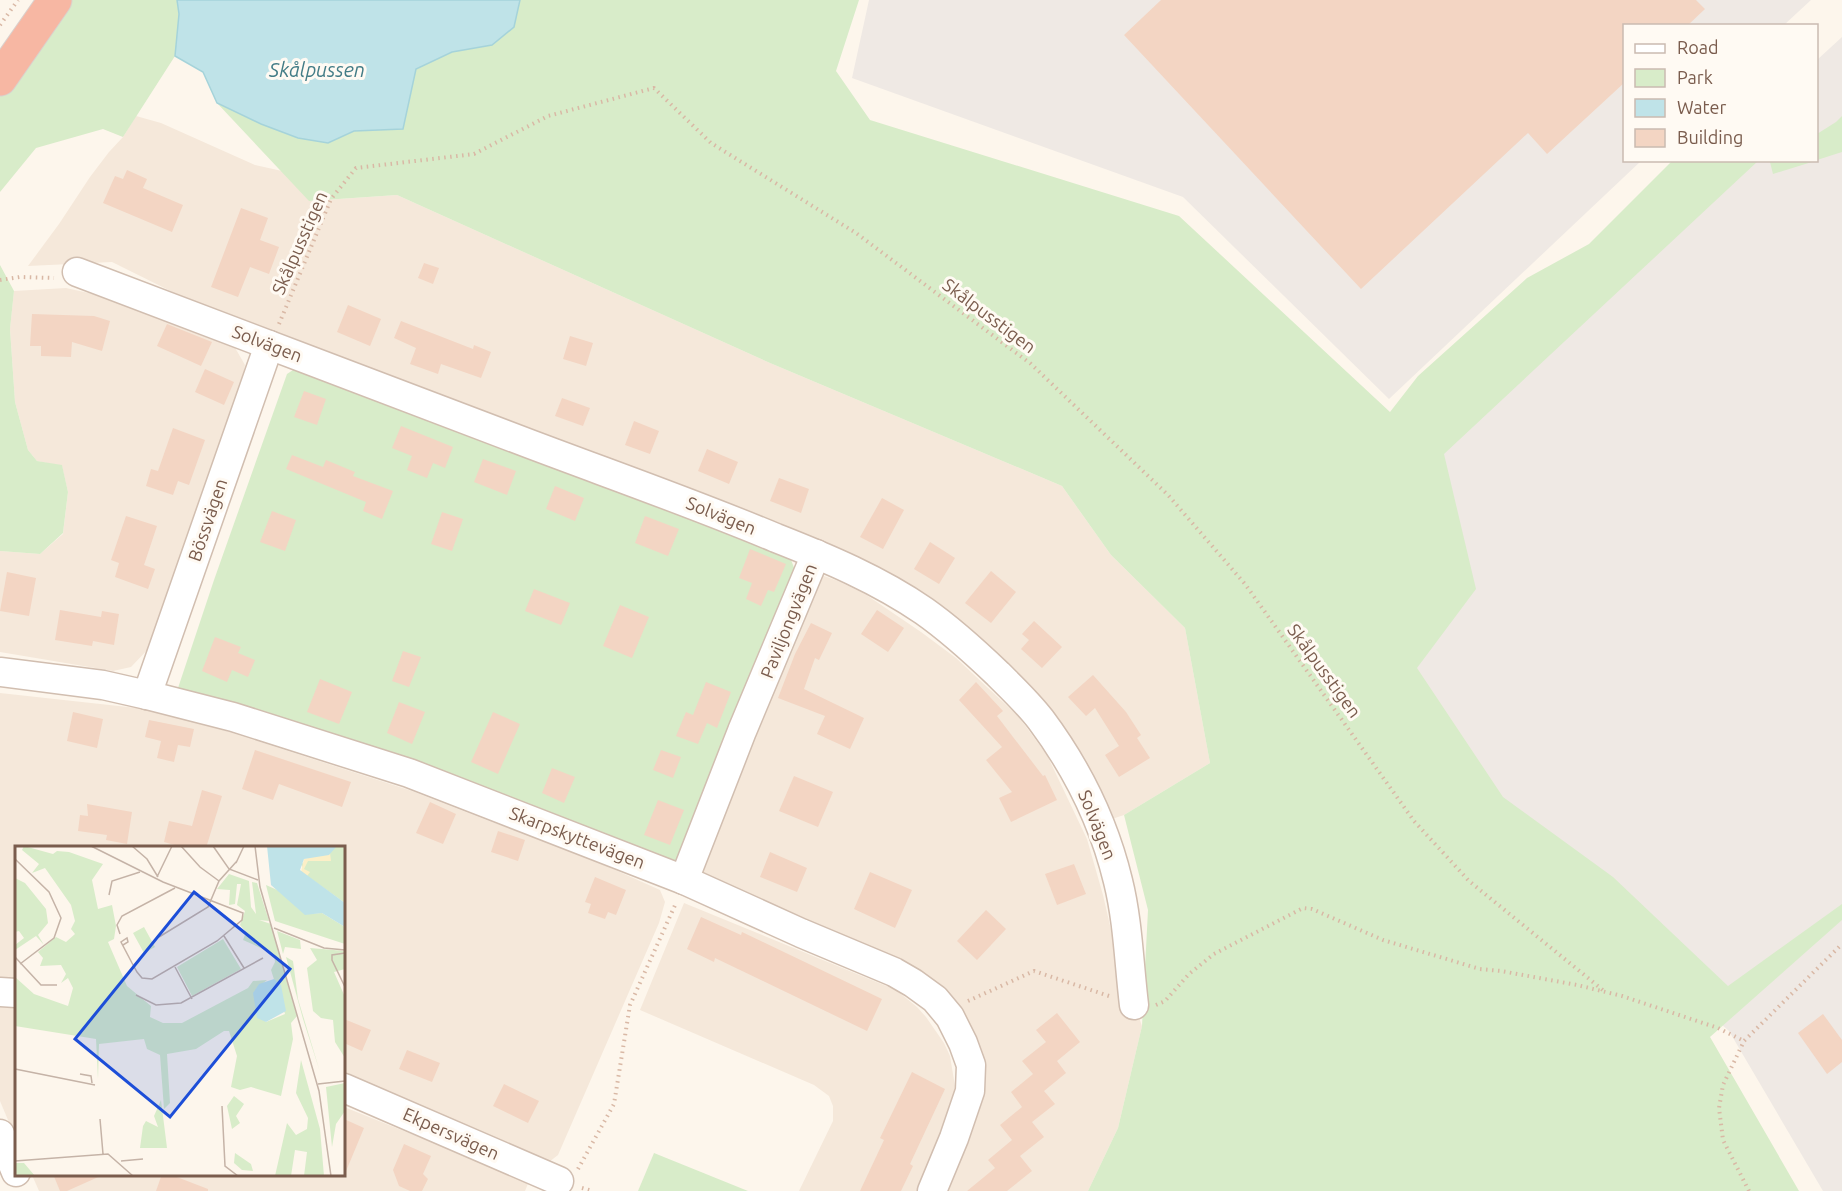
<svg xmlns="http://www.w3.org/2000/svg" width="1842" height="1191" font-family="Ubuntu,sans-serif">
  <rect width="100%" height="100%" fill="#fdf6ec"/>
  <g fill="#f5e8da">
    <polygon points="136,116 161,123 255,165 282,171 310,201 397,195 770,363 1062,486 1111,555 1185,628 1210,763 1124,815 1112,819 966,629 227,319 112,262 28,266 59,224 90,177 109,152 123,137"/>
    <polygon points="66,288 134,303 234,346 245,365 242,382 149,648 131,667 113,671 0,652 0,551 40,554 63,534 68,492 62,466 37,461 28,450 15,402 10,329 14,291"/>
    <polygon points="821,576 824,576 838,581 865,594 921,632 956,658 1018,716 1047,755 1087,839 1103,895 1117,956 1142,1026 1118,1128 1088,1191 945,1191 956,1166 962,1020 700,878 724,799"/>
    <polygon points="0,693 164,711 412,791 489,821 575,852 660,890 665,902 659,923 558,1155 549,1162 344,1075 344,848 16,848 16,987 0,986"/>
    <polygon points="684,903 896,990 917,1007 926,1017 944,1043 950,1056 955,1086 954,1098 931,1160 917,1191 799,1191 833,1121 833,1106 829,1096 814,1085 640,1010"/>
    <polygon points="0,1005 16,1009 16,1139 0,1101"/>
    <polygon points="344,1107 529,1181 525,1191 39,1191 32,1175 344,1174"/>
  </g>
  <g fill="#efe9e4">
    <polygon points="869,0 1811,0 1784,25 1624,26 1624,160 1641,161 1389,399 1183,197 852,78"/>
    <polygon points="1842,37 1842,1191 1823,1191 1729,1031 1480,811 1285,536 1704,161 1816,160 1817,60"/>
  </g>
  <g fill="#d8ecc9">
    <polygon points="65,0 177,0 179,14 175,56 123,137 103,129 36,148 0,192 0,93"/>
    <polygon points="520,0 859,0 836,71 870,120 1179,216 1390,412 1418,376 1527,278 1589,244 1672,161 1758,161 1444,454 1476,589 1417,668 1503,797 1613,877 1728,986 1842,904 1842,920 1710,1037 1799,1191 1088,1191 1118,1128 1142,1026 1148,910 1124,815 1210,763 1185,628 1111,555 1062,486 770,363 397,195 309,201 217,103 261,124 328,143 354,131 403,129 416,69 452,52 492,45 514,27"/>
    <polygon points="1842,116 1842,152 1817,160 1817,134 1836,122"/>
    <polygon points="1772,161 1772,160 1815,161 1773,174 1770,162"/>
    <polygon points="0,265 14,291 10,329 15,402 28,450 37,461 62,465 68,492 63,533 40,554 0,551"/>
    <polygon points="296,368 790,557 796,573 682,857 669,863 178,688 214,580 287,374"/>
    <polygon points="654,1153 748,1191 638,1191"/>
  </g>
  <polygon fill="#bfe3e8" stroke="#a5d3da" stroke-width="1.5" points="177,0 520,0 514,27 492,45 452,52 416,69 403,129 354,131 328,143 298,138 261,124 217,103 203,72 175,56 179,14"/>
  <g fill="#f3d5c3">
    <polygon points="1161,0 1696,0 1705,9 1687,26 1624,26 1624,83 1547,154 1528,133 1361,289 1124,35"/>
    <polygon points="127,170 147,179 143,188 183,205 172,232 103,203 115,176 123,179"/>
    <polygon points="241,208 268,218 260,240 279,247 269,274 250,267 238,297 211,287"/>
    <polygon points="424,263 439,268 433,284 418,278"/>
    <polygon points="348,305 381,319 370,346 337,332"/>
    <polygon points="32,314 94,316 110,321 102,351 72,342 71,357 41,356 41,346 30,346"/>
    <polygon points="401,321 473,349 474,345 491,352 481,378 441,364 438,374 410,364 416,348 394,338"/>
    <polygon points="167,324 212,342 201,366 157,346"/>
    <polygon points="570,336 593,343 586,366 563,359"/>
    <polygon points="205,369 234,382 224,405 195,392"/>
    <polygon points="304,391 326,399 317,425 294,417"/>
    <polygon points="562,398 590,408 583,426 555,416"/>
    <polygon points="634,421 659,431 650,454 625,445"/>
    <polygon points="401,426 453,447 445,468 433,463 427,478 407,470 412,456 392,448"/>
    <polygon points="173,428 205,440 189,485 178,481 173,495 146,486 151,469 158,471"/>
    <polygon points="707,449 738,462 729,484 698,471"/>
    <polygon points="292,455 323,467 326,460 355,472 353,476 393,491 382,519 363,511 366,502 286,469"/>
    <polygon points="483,459 516,471 507,495 474,482"/>
    <polygon points="779,478 809,489 801,513 770,501"/>
    <polygon points="555,486 584,498 575,521 546,509"/>
    <polygon points="882,498 904,510 883,549 860,537"/>
    <polygon points="272,511 296,520 285,551 260,542"/>
    <polygon points="442,512 463,519 452,551 431,544"/>
    <polygon points="126,516 157,526 144,565 155,569 148,589 115,577 119,563 111,560"/>
    <polygon points="645,516 679,529 668,556 635,543"/>
    <polygon points="930,542 955,558 939,584 914,569"/>
    <polygon points="750,549 786,564 774,592 768,590 761,606 746,599 752,583 739,578"/>
    <polygon points="991,571 1016,592 991,623 965,603"/>
    <polygon points="7,572 36,578 29,616 0,611"/>
    <polygon points="534,589 570,603 561,625 525,611"/>
    <polygon points="620,605 649,617 632,658 603,646"/>
    <polygon points="60,610 101,617 102,611 119,614 114,645 93,641 92,646 55,640"/>
    <polygon points="877,610 904,628 888,652 861,634"/>
    <polygon points="1034,621 1062,647 1042,668 1021,649 1029,640 1022,634"/>
    <polygon points="811,623 832,633 819,660 815,658 804,689 864,718 850,749 817,734 825,716 778,698 795,654"/>
    <polygon points="215,637 241,647 238,653 255,660 248,677 232,670 227,682 202,671"/>
    <polygon points="403,651 421,657 409,687 392,681"/>
    <polygon points="1093,675 1126,712 1141,735 1137,738 1150,758 1119,777 1105,755 1119,746 1095,708 1086,716 1068,697"/>
    <polygon points="320,679 352,692 339,724 307,712"/>
    <polygon points="706,682 731,692 717,728 707,723 698,744 676,736 686,712 693,715"/>
    <polygon points="976,682 1003,711 997,716 1043,776 1045,775 1057,800 1011,822 999,798 1012,792 986,760 1002,747 959,700"/>
    <polygon points="399,702 425,712 412,744 387,733"/>
    <polygon points="73,712 103,719 97,748 67,741"/>
    <polygon points="493,712 520,724 498,774 471,762"/>
    <polygon points="149,720 194,729 190,747 178,745 174,762 157,758 161,741 145,737"/>
    <polygon points="255,750 351,782 342,807 279,784 273,800 242,789"/>
    <polygon points="661,750 681,757 673,778 653,770"/>
    <polygon points="552,768 575,777 564,803 542,793"/>
    <polygon points="794,776 833,792 818,827 779,811"/>
    <polygon points="202,790 222,796 206,848 185,848 164,842 169,821 192,826"/>
    <polygon points="658,800 684,810 670,845 644,835"/>
    <polygon points="430,802 456,814 443,844 416,833"/>
    <polygon points="87,804 132,812 127,844 106,840 107,835 78,831 80,815 88,816"/>
    <polygon points="498,831 525,840 518,861 491,852"/>
    <polygon points="770,852 807,868 797,892 760,877"/>
    <polygon points="1074,864 1086,894 1057,905 1045,874"/>
    <polygon points="870,872 912,890 895,928 854,909"/>
    <polygon points="595,877 626,890 616,915 608,912 605,919 588,913 591,904 585,902"/>
    <polygon points="986,910 1006,929 977,960 957,941"/>
    <polygon points="701,917 741,935 742,932 882,999 867,1031 715,958 714,962 687,949"/>
    <polygon points="1057,1013 1080,1042 1057,1061 1066,1073 1044,1091 1055,1104 1032,1122 1044,1137 1020,1156 1032,1171 1007,1191 967,1191 995,1168 988,1160 1012,1140 1000,1125 1022,1107 1011,1092 1033,1074 1022,1061 1046,1042 1036,1030"/>
    <polygon points="1823,1014 1842,1040 1842,1062 1827,1074 1798,1033"/>
    <polygon points="344,1019 371,1030 362,1051 344,1043"/>
    <polygon points="407,1050 440,1063 432,1082 399,1069"/>
    <polygon points="912,1072 945,1089 910,1164 913,1166 901,1191 860,1191 884,1140 880,1138"/>
    <polygon points="504,1084 539,1101 528,1123 493,1106"/>
    <polygon points="344,1119 364,1128 344,1176"/>
    <polygon points="404,1144 431,1156 423,1174 428,1179 422,1191 410,1191 399,1186 393,1170"/>
    <polygon points="53,1174 105,1174 67,1191 60,1191"/>
    <polygon points="162,1174 169,1174 208,1189 208,1191 156,1191"/>
  </g>
  <g fill="none" stroke-linecap="round" stroke-linejoin="round">
    <defs>
      <g id="minor">
        <path d="M77 272C228 329 379 387 530 444 612 475 695 504 776 538 827 558 879 580 924 611 951 630 975 652 998 674 1013 689 1028 703 1041 720 1076 767 1104 823 1118 881 1128 921 1129 964 1134 1005"/>
        <polyline points="0,672 103,685 147,695 233,717 409,773 684,880 801,933 894,972 913,983 935,999 950,1017 963,1043 971,1065 970,1091 954,1138 932,1191"/>
        <polyline points="147,695 269,345"/>
        <polyline points="684,880 742,731 816,554"/>
        <polyline points="0,992 16,993"/>
        <polyline points="344,1088 559,1181"/>
        <polyline points="0,1134 16,1172"/>
      </g>
      <polyline id="highway" points="0,79 55,0"/>
    </defs>
    <use href="#minor" stroke="#d1beb0" stroke-width="31"/>
    <use href="#highway" stroke="#dad1cd" stroke-width="35"/>
    <g stroke="#d9b8a5" stroke-width="4" stroke-dasharray="1.5 4.5" stroke-linecap="butt">
      <polyline points="0,25 18,0"/>
      <polyline points="0,280 20,277 54,278"/>
      <polyline points="279,324 331,199 356,168 474,154 548,116 654,88 711,143 856,233 1031,364 1168,495 1245,584 1414,821 1469,881 1604,991"/>
      <polyline points="968,1001 1034,971 1109,996"/>
      <polyline points="1156,1005 1165,1001 1189,974 1214,954 1303,908 1312,909 1383,940 1480,969 1501,971 1577,985 1622,996 1718,1028 1744,1041"/>
      <polyline points="578,1169 614,1104 630,1005 676,903"/>
      <polyline points="582,1188 593,1191"/>
      <polyline points="1749,1191 1723,1140 1719,1108 1723,1085 1744,1041 1842,944"/>
    </g>
    <use href="#minor" stroke="#fff" stroke-width="28"/>
    <use href="#highway" stroke="#f7b7a3" stroke-width="33"/>
  </g>
  <g text-anchor="middle" stroke-width="6" stroke-linejoin="round" paint-order="stroke">
    <g font-size="18" fill="#7a5c4d" stroke="#fffaf3">
      <text transform="translate(300 243) rotate(-66)" y="6">Skålpusstigen</text>
      <text transform="translate(989 316) rotate(37)" y="6">Skålpusstigen</text>
      <text transform="translate(267 344) rotate(21)" y="6">Solvägen</text>
      <text transform="translate(721 516) rotate(22)" y="6">Solvägen</text>
      <text transform="translate(208 520) rotate(-71)" y="6">Bössvägen</text>
      <text transform="translate(789 621) rotate(-68)" y="6">Paviljongvägen</text>
      <text transform="translate(1324 671) rotate(54)" y="6">Skålpusstigen</text>
      <text transform="translate(1097 825) rotate(68)" y="6">Solvägen</text>
      <text transform="translate(577 838) rotate(21)" y="6">Skarpskyttevägen</text>
      <text transform="translate(451 1134) rotate(24)" y="6">Ekpersvägen</text>
    </g>
    <g font-size="20" font-style="italic" fill="#437c86" stroke="#fffaf3">
      <text x="317" y="77">Skålpussen</text>
    </g>
  </g>
  <g transform="translate(15 846)">
    <rect width="330" height="330" fill="#fdf6ec"/>
    <path d="M9 0 38 8 42 5 54 6 88 18 77 34 83 63 97 59 101 80 99 93 93 96 112 140 136 160 135 171 148 177H167L233 142 238 135 252 134 241 143 242 169 251 176 270 168 256 124 260 116 259 108 228 94 231 86 225 79 230 65 222 59 226 38H222L220 58 214 59 215 44 202 43 214 28 234 35 236 61 241 68 237 36 242 37 254 75 244 74 256 78 282 170 276 177 278 193 266 250 236 241 225 244 216 241 222 210 214 185H209L181 203 152 208 155 257 149 263 145 209 132 203 129 193 84 198 83 233 81 193 0 180V131L19 148 53 160 58 142 53 132 46 137 51 128 46 119 25 120 28 112 23 106 41 91 51 96 60 88 56 83 60 75 56 59 30 22 17 27 24 18 7 4ZM321 0H330V57L292 30 286 18ZM0 32 10 37 31 63 33 77 23 89 29 99 21 90 0 104V99L9 92 4 85 0 86ZM251 39 269 47 290 68 307 67 330 81V98L260 75ZM129 81 140 101 129 107 118 87ZM262 85 285 94 286 103 270 101 268 108ZM208 93 226 123 177 150 162 121ZM295 102 330 105V123L319 126 330 151V212L320 196 318 174 306 172 298 165 292 122 302 114ZM271 111 278 115 283 153 305 226 288 173ZM286 214 305 283 309 330H289L292 306 280 304 276 330H260L272 277 281 289 292 283 293 272 281 247ZM330 237V265L321 278 317 301 311 241ZM219 250 229 258 221 270 225 277 217 283 212 260ZM146 254 152 302H125L128 280 131 275 143 281 139 270ZM220 307 236 318 238 325 227 324 219 317ZM0 317H9L20 330H0Z" fill="#d8ecc9"/>
    <path d="M315 7 316 15H293L289 23 295 26 292 30 286 26 289 13Z" fill="#fcefc7"/>
    <path d="M252 0H322L314 9 289 13 285 24 330 57V81L307 67 290 69 256 39ZM259 133 266 139 271 165 251 176 242 172 238 147 244 138Z" fill="#bfe3e8"/>
    <path fill="none" stroke="#c5b3a7" stroke-width="1.5" d="M76 0 148 36 228 67 227 74 202 95 137 133 127 132 122 126 117 117 106 96 112 92 113 96 108 99M117 0 132 13 143 31M166 0 185 21 204 35M198 0 214 23 243 34M240 0 245 41 304 245 316 330M0 13 34 46 46 72 39 92 5 118M221 17 229 0M142 31 157 0M94 49 97 35 125 26M259 82 309 102 330 104M105 88 102 79 107 70 160 42M209 90 229 122M144 91 193 61 204 35 222 15M330 107 317 109V114L330 141M0 111 26 139H42M160 121 177 153M121 149 141 159 166 157 248 112M0 223 80 239M65 228 76 230 77 237M303 238 330 235M207 260 210 320 223 330M85 273 88 308M0 315 93 308 118 330M106 315 128 313"/>
    <path fill="#1d4ed8" fill-opacity="0.15" stroke="#1d4ed8" stroke-width="3" d="M179 46 275 123 155 271 60 193Z"/>
    <rect width="330" height="330" fill="none" stroke="#7a5c4d" stroke-width="3"/>
  </g>
  <rect x="1623" y="24" width="195" height="138" fill="#fffaf3" stroke="#cabbb1" stroke-width="1.5"/>
  <rect x="1635" y="44" width="30" height="9" fill="#ffffff" stroke="#cabbb1" stroke-width="1.5"/>
  <text x="1677" y="54" font-size="18" fill="#7a5c4d">Road</text>
  <rect x="1635" y="69" width="30" height="18" fill="#d8ecc9" stroke="#cabbb1" stroke-width="1.5"/>
  <text x="1677" y="84" font-size="18" fill="#7a5c4d">Park</text>
  <rect x="1635" y="99" width="30" height="18" fill="#bfe3e8" stroke="#cabbb1" stroke-width="1.5"/>
  <text x="1677" y="114" font-size="18" fill="#7a5c4d">Water</text>
  <rect x="1635" y="129" width="30" height="18" fill="#f3d5c3" stroke="#cabbb1" stroke-width="1.5"/>
  <text x="1677" y="144" font-size="18" fill="#7a5c4d">Building</text>
</svg>
